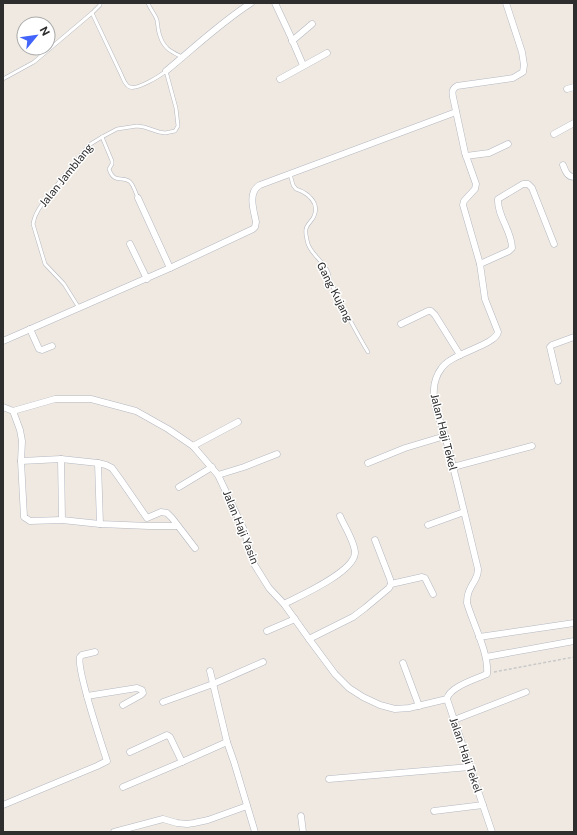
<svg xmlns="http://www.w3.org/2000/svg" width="577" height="835" font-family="'Public Sans',sans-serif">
  <rect width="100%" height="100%" fill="#efe9e1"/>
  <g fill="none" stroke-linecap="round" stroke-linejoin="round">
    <defs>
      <g id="lane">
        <path d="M148 3C150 9 155 14 157 20 158 26 158 31 160 36 164 49 172 52 182 57"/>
        <polyline points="3,79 34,62 92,13 100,5 100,3"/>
        <path d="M102 137 112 161V164L109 169C114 184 122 176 129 181 133 183 136 194 138 198"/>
        <path d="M290 174 293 185 296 189C308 193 320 203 314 216 313 220 307 224 306 229 305 233 307 240 308 244 312 255 323 261 328 272 329 275 329 278 330 281 342 305 354 329 368 352"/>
        <path d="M79 308 64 284 45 264 33 224C35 210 46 200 54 189 65 174 77 160 89 145L102 137 117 129 137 126 144 127 159 132 165 133 175 131 178 126 176 108 166 71C160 76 137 90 130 87 125 86 123 78 121 74L92 13"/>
      </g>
      <g id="street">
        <polyline points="275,3 290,35 303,65"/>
        <polyline points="292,41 312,24"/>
        <path d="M166 71C194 48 220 23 251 3"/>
        <polyline points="280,79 327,53"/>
        <polyline points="567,89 574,87"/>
        <polyline points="554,134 574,123"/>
        <polyline points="466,156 489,153 508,144"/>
        <path d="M563 165C565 170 567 177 574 177"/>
        <polyline points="138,198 170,268"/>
        <polyline points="130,244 147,279"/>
        <path d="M480 264 509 251 512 248C512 231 497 216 498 199L523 184H528L532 188 554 244"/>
        <polyline points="401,324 428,311 431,311 435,315 460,355"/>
        <polyline points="30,329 39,349 42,350 52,346"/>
        <path d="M3 341 170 268 253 229 255 227 256 222C254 211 247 192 260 185L456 112"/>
        <polyline points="558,381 550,347 552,345 574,337"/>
        <polyline points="3,407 13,411 55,399 91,399 136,411 168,429 193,446 218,475 244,530 254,564 269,588 284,604 309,639 335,674 349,688 363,697 380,705 395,709 409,708 447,699"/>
        <polyline points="13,411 20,430 22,441 21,461 24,517 30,521 62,520 100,524 149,526 177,526"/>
        <polyline points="193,446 238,422"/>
        <polyline points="61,459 62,520"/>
        <polyline points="21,461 61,459 98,463 106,465 112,468 120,479 147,518 161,512 167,513 172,518 195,548"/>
        <polyline points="98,463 100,524"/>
        <polyline points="368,463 405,448 445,436"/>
        <polyline points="453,467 532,446"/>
        <polyline points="218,475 244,467 277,454"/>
        <polyline points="179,487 212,467"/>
        <polyline points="428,525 464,512"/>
        <polyline points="391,584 422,577 425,578 433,594"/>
        <path d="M284 604C300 596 354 572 355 553 355 542 344 526 340 516"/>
        <polyline points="267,631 295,619"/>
        <polyline points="479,637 574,623"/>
        <polyline points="309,639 353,617 365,608 389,588 391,584 390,579 375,540"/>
        <polyline points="486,657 574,641"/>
        <polyline points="403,663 419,706"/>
        <polyline points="210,671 227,742 234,762 255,832"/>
        <polyline points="87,696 137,688 142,690 143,693 141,695 123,705"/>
        <polyline points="163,702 213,684 263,662"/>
        <polyline points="454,720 526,692"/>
        <polyline points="130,752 167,735 170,737 182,762 227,742"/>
        <polyline points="329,779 470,767"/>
        <polyline points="123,787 182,762"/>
        <path d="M3 805 97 766 107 761C102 745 76 669 80 657 81 656 81 656 82 655L95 652"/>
        <polyline points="434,811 483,805"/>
        <polyline points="301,816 303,832"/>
        <polyline points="114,832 163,819 177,823 187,824 194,823 208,820 247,806"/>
        <path d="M492 832 447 699C449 687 476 679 487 674 489 653 473 624 467 603 467 597 468 592 471 587 475 579 478 578 478 569 467 524 457 480 445 436 441 421 432 405 434 389 434 383 437 374 441 369 450 353 495 346 498 332L485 299 480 264 463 205 464 201 475 189 476 184 465 153 453 97C452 92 452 89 457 86L513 78 523 72 524 65 522 52 506 3"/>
      </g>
    </defs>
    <use href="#lane" stroke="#b4b7c1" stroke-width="4"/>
    <use href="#street" stroke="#b4b7c1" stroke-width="7"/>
    <polyline stroke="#c9c9c9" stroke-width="1.5" stroke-dasharray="3 2" stroke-linecap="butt" points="494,672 574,657"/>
    <use href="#lane" stroke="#fff" stroke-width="3"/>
    <use href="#street" stroke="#fff" stroke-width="6"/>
  </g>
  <g text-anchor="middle" stroke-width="3" stroke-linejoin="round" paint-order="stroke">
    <g font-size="11" fill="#2e2e2e" stroke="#fff">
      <text transform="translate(66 175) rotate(-51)" y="4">Jalan Jamblang</text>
      <text transform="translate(335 292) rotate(63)" y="4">Gang Kujang</text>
      <text transform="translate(444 432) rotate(76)" y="4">Jalan Haji Tekel</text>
      <text transform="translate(241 527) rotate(68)" y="4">Jalan Haji Yasin</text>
      <text transform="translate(466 755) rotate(71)" y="4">Jalan Haji Tekel</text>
    </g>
  </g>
  <rect width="577" height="835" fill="none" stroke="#2e2e2e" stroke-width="8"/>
  <g transform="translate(36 36) rotate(61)"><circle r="19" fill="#ffffff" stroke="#ababab"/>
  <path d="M0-3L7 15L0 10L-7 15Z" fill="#4264fb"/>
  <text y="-6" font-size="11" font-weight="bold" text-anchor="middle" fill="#2e2e2e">N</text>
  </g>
</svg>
